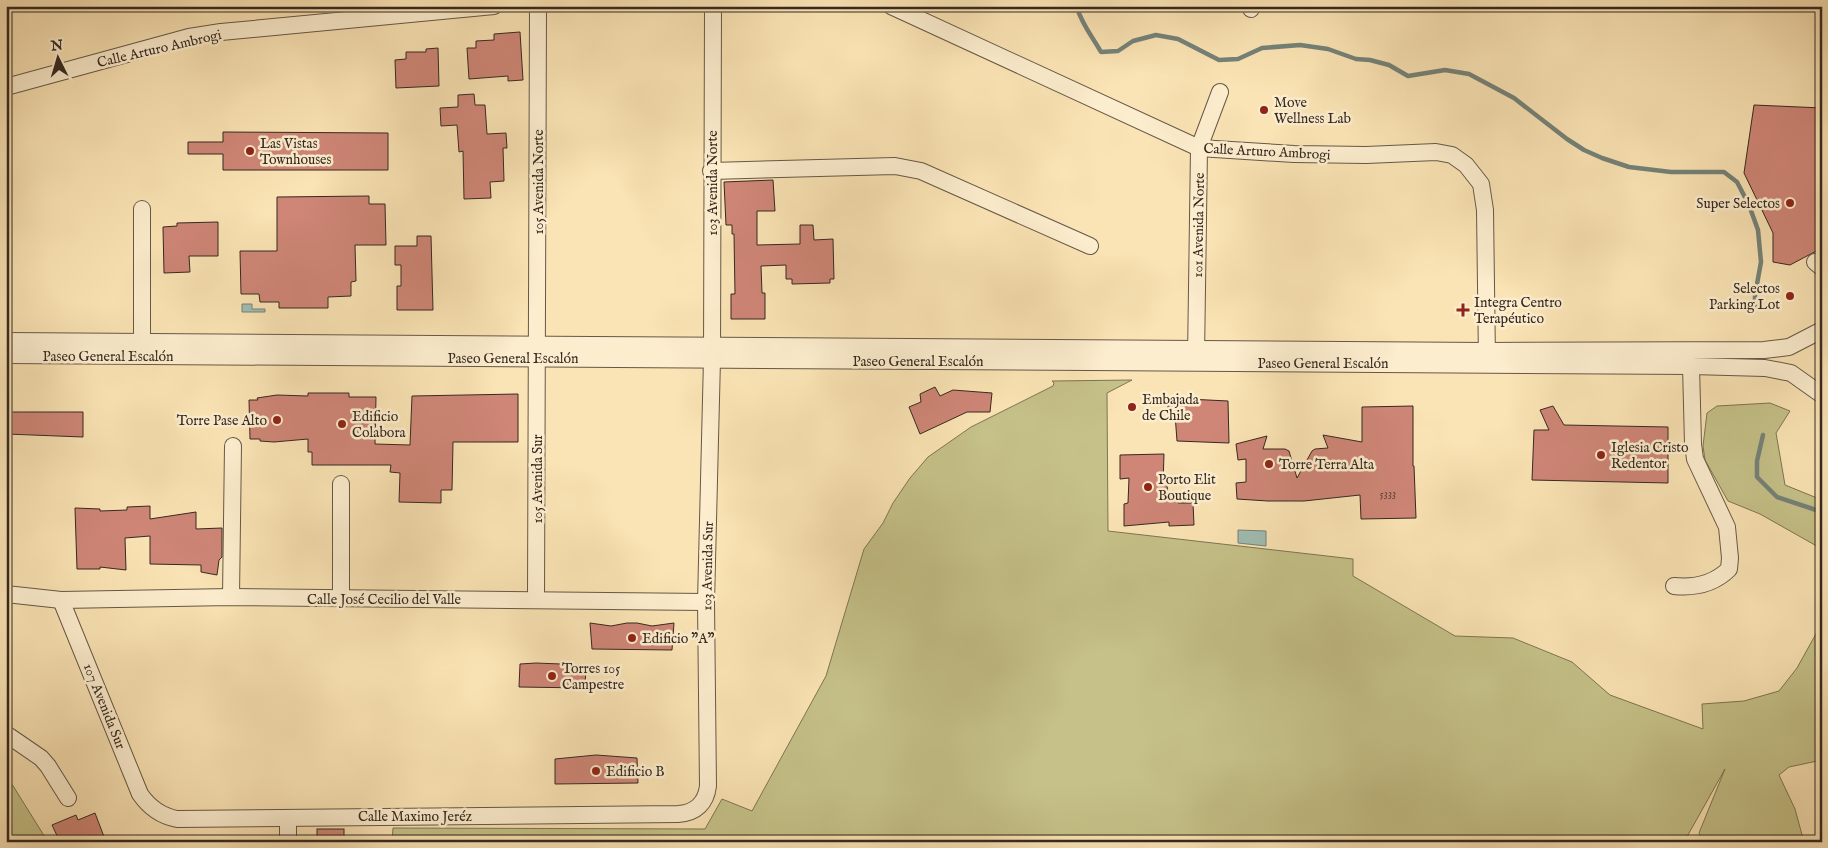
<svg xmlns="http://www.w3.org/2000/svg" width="1828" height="848" font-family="'IM FELL English',serif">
  <rect width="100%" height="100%" fill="#fae3b4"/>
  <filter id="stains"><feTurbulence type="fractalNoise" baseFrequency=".004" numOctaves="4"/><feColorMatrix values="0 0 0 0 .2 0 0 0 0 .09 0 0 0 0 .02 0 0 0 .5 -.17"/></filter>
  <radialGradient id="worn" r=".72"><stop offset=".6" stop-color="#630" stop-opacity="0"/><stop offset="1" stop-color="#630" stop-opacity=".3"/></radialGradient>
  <g fill="#c5c188" stroke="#7d7554">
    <polygon points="1132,380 1107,393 1108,531 1353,559 1353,576 1455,636 1513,638 1572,662 1610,695 1703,729 1702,704 1744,701 1779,691 1797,668 1822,623 1822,760 1789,767 1779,775 1795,809 1804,842 1704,842 1699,833 1725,769 1684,842 392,842 393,828 705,829 722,799 752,811 826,676 864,549 883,523 893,503 910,478 928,457 971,427 1053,386 1054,383 1052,381"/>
    <polygon points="1770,403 1790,411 1776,433 1785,485 1822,500 1822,549 1760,514 1728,501 1705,460 1703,446 1707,413 1717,406"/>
    <polygon points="6,778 10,781 48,842 6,842"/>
  </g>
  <g fill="#9fbdb3" stroke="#758279">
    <polygon points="242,304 252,304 252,309 265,309 265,312 242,312"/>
    <polygon points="1238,530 1266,531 1266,546 1238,543"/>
  </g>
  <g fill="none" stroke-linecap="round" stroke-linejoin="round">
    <g stroke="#758279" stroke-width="4.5">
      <path d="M1065 6 1077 8C1083 26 1092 36 1101 52L1118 51 1133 41 1156 35 1178 39 1219 60 1238 59 1262 48 1300 45 1328 49 1356 59 1370 60 1389 65 1408 76 1445 70 1469 74 1514 98 1567 139 1584 150 1602 158 1629 167 1671 172H1724L1737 182 1749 205 1758 230 1761 262 1755 295V307"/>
      <polyline points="1763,435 1757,461 1757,477 1777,497 1822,512"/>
    </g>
  </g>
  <g fill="#cf8677" stroke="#352921">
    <polygon points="520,32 523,80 508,81 508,76 469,79 467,48 476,48 476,41 494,40 494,34"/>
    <polygon points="438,48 439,86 396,88 395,60 406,59 406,52 426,52 426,49"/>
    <polygon points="474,94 475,105 485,105 487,134 506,133 507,148 503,148 504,181 490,182 491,198 464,199 463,151 459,152 457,125 441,126 440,108 458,107 458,95"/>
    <polygon points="1754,105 1822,108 1822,248 1790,265 1773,262 1773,233 1744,173"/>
    <polygon points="223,132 388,133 388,170 223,170 223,154 188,154 188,142 223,142"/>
    <polygon points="773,180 775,211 757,211 757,245 800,244 800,225 813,225 814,240 833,239 834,279 830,279 830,283 792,284 792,279 786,279 786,265 761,266 762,293 765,293 765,319 731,319 731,294 735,294 734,234 732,234 732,225 726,225 724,182"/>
    <polygon points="369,196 369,204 385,204 386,245 355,245 356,281 351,282 351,296 328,297 328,308 279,308 279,302 260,302 259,294 241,294 240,251 277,251 277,197"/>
    <polygon points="218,222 218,256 189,256 190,272 164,273 163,227 177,226 177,223"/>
    <polygon points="417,236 431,236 433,310 397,310 397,286 401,286 401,265 395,265 395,246 417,246"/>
    <polygon points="935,387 940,396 953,390 992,393 990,412 967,412 920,434 909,407 921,402 920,394"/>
    <polygon points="308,393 349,393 349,397 376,397 375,444 410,445 412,396 518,394 518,442 453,442 452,490 441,490 441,503 399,502 400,473 390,472 391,465 312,465 312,452 308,452 308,439 274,442 260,441 260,439 250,439 249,400 258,400 257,398 277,395 308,396"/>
    <polygon points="1168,398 1228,401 1229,443 1177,441 1175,414 1168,414"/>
    <polygon points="1413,406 1413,466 1414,466 1416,518 1361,519 1360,495 1304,501 1268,501 1237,499 1236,483 1246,482 1246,459 1238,460 1236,444 1267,436 1263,449 1285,449 1289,451 1297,478 1312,451 1315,449 1328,448 1323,435 1362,442 1362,407"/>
    <polygon points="1553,406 1564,425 1668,427 1668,483 1532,480 1534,430 1549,430 1540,410"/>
    <polygon points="6,412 83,412 83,437 6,434"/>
    <polygon points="1164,454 1163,484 1167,484 1168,500 1177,500 1178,503 1193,503 1194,525 1169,526 1169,522 1124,526 1124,504 1128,503 1129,478 1120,479 1120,455"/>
    <polygon points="150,506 150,519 196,512 196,529 222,528 222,557 219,560 217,575 201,572 201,565 150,564 150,536 125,538 126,570 100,567 100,569 77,569 75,508 100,509 100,511 127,510 127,507"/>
    <polygon points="590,623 611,626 627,623 637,623 652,626 674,623 672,650 592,649"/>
    <polygon points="536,663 586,665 585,688 519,687 520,664"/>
    <polygon points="596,755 637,758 638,783 555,784 555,759"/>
    <polygon points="95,813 106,842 60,842 52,825 76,815 78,820"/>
    <rect x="317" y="829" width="27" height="13"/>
  </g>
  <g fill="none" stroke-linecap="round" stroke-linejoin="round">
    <defs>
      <g id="minor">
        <polyline points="891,6 1199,148 1294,154 1366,155 1436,152 1452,155 1466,165 1481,184 1485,210 1487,360"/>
        <polyline points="1251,9 1252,6"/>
        <polyline points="6,87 189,37 221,32 494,6"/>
        <polyline points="711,171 895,166 921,171 1090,246"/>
        <polyline points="1815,262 1822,268"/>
        <polyline points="6,341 1487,351 1764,350 1789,347 1822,330"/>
        <polyline points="142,351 142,209"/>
        <polyline points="6,355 1691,366 1765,368 1791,373 1822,395"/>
        <polyline points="1196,358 1199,148 1220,92"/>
        <path d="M1674 586C1695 588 1714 584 1729 569L1730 558 1727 527 1695 459 1693 444 1691 366"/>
        <polyline points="6,594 61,600 231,597 706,602"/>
        <polyline points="231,597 233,446"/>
        <polyline points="341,599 341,484"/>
        <polyline points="536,599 538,6"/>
        <path d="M61 600 140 794C149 807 161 816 177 819L678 814C696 813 706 803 708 786L706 602 712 359 713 6"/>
        <polyline points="6,734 41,758 48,766 68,798"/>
        <polyline points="288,842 288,818"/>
      </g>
    </defs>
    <use href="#minor" stroke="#665846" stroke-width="18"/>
    <use href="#minor" stroke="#fcedce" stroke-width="16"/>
  </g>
  <g fill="#8f2418" stroke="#fcedce" stroke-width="2">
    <circle cx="1264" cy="110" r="5"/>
    <circle cx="250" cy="151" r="5"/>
    <circle cx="1790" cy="203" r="5"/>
    <circle cx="1790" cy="296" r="5"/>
    <path d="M1460.5 302.5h5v5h5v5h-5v5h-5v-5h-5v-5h5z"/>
    <circle cx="1132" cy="407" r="5"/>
    <circle cx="277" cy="420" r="5"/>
    <circle cx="342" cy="424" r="5"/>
    <circle cx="1601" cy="455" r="5"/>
    <circle cx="1269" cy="464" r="5"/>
    <circle cx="1148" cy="487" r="5"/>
    <circle cx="632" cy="638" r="5"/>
    <circle cx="552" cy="676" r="5"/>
    <circle cx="596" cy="771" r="5"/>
  </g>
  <g text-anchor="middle" stroke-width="5" stroke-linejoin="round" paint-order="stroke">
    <g font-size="11" fill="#5c4036">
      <text x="1388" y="497">5333</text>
    </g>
    <g font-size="14" fill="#352921" stroke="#fcedce">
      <text transform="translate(159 48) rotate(-13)" y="5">Calle Arturo Ambrogi</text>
      <text transform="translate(1267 151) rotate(3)" y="5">Calle Arturo Ambrogi</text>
      <text transform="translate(538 182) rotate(-90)" y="5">105 Avenida Norte</text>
      <text transform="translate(712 183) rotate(-90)" y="5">103 Avenida Norte</text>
      <text transform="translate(1198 225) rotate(-89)" y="5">101 Avenida Norte</text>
      <text x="108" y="361">Paseo General Escalón</text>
      <text x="513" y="363">Paseo General Escalón</text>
      <text x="918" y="366">Paseo General Escalón</text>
      <text x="1323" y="368">Paseo General Escalón</text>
      <text transform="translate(537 479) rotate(-90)" y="5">105 Avenida Sur</text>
      <text transform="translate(707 566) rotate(-89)" y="5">103 Avenida Sur</text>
      <text x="384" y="604">Calle José Cecilio del Valle</text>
      <text transform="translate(105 706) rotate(68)" y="5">107 Avenida Sur</text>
      <text x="415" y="821">Calle Maximo Jeréz</text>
    </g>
    <g font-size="14" fill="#352921" stroke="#fcedce" text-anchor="start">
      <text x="1274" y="107">Move<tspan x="1274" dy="16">Wellness Lab</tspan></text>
      <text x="260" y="148">Las Vistas<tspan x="260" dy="16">Townhouses</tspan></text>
      <text x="1780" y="208" text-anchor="end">Super Selectos</text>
      <text x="1780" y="293" text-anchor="end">Selectos<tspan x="1780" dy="16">Parking Lot</tspan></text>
      <text x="1474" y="307">Integra Centro<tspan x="1474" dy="16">Terapéutico</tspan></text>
      <text x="1142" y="404">Embajada<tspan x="1142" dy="16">de Chile</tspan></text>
      <text x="352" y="421">Edificio<tspan x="352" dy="16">Colabora</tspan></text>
      <text x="267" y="425" text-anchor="end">Torre Pase Alto</text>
      <text x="1611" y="452">Iglesia Cristo<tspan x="1611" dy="16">Redentor</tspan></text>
      <text x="1279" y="469">Torre Terra Alta</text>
      <text x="1158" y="484">Porto Elit<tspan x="1158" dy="16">Boutique</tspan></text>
      <text x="642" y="643">Edificio "A"</text>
      <text x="562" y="673">Torres 105<tspan x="562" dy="16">Campestre</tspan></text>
      <text x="606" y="776">Edificio B</text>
    </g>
  </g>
  <rect width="1828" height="848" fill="none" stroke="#fae3b4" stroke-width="25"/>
  <rect x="8" y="8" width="1813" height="833" fill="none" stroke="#352921" stroke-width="2.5"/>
  <rect x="12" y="12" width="1803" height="823" fill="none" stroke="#352921"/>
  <g transform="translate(58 58) rotate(355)" stroke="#fcedce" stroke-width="4" paint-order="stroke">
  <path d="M0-4L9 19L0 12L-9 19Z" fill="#352921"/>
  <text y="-8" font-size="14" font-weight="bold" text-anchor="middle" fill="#352921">N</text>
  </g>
  <rect width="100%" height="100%" filter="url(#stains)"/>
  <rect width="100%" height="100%" fill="url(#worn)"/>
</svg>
